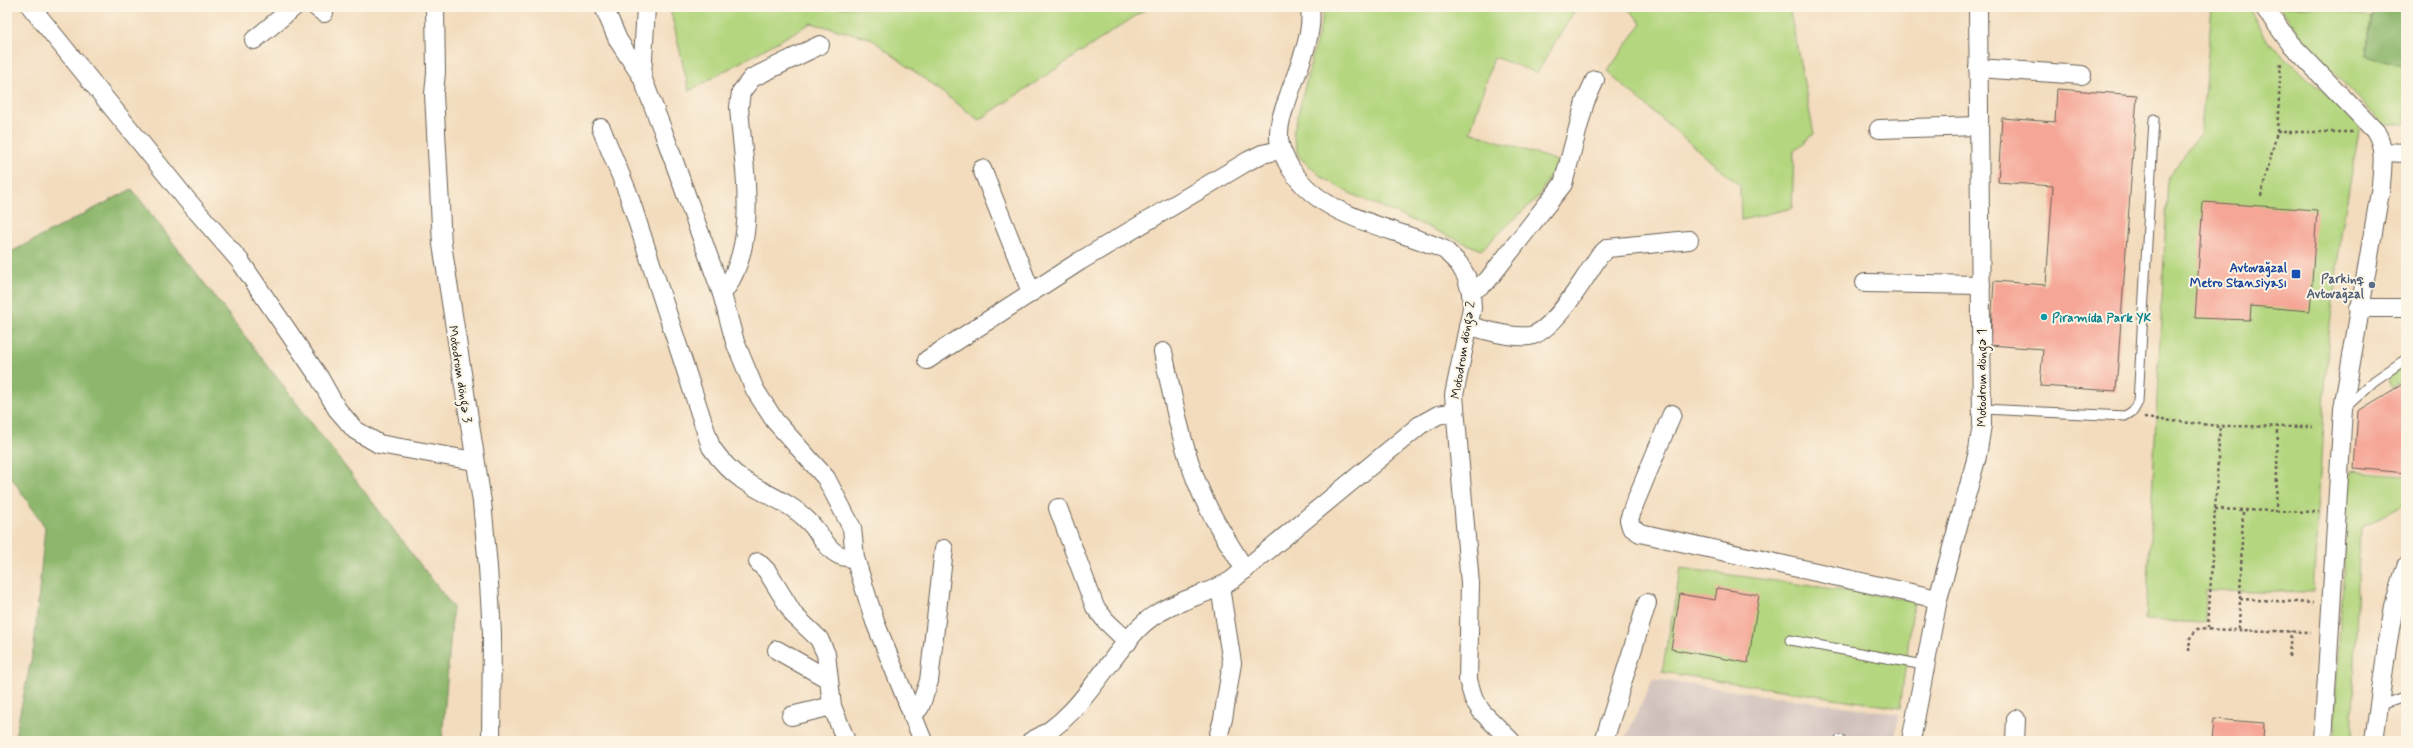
<svg xmlns="http://www.w3.org/2000/svg" width="2413" height="748" font-family="Mynerve,sans-serif">
  <rect width="100%" height="100%" fill="#fcf5e5"/>
  <filter id="ink" filterUnits="userSpaceOnUse"><feTurbulence type="fractalNoise" baseFrequency=".025" numOctaves="2"/><feDisplacementMap in="SourceGraphic" scale="8" xChannelSelector="R" yChannelSelector="G"/><feConvolveMatrix kernelMatrix="1 2 1 2 8 2 1 2 1" color-interpolation-filters="sRGB"/></filter>
  <filter id="wash" filterUnits="userSpaceOnUse"><feTurbulence type="fractalNoise" baseFrequency=".012" numOctaves="4" result="noise"/><feDisplacementMap in="SourceGraphic" scale="16" xChannelSelector="R" yChannelSelector="G"/><feGaussianBlur stdDeviation="0.9" result="paint"/><feColorMatrix in="noise" values="0 0 0 0 0 0 0 0 0 0 0 0 0 0 0 0 0 1.4 0 .05"/><feComposite in="paint" operator="in"/></filter>
  <g filter="url(#wash)">
    <rect width="100%" height="100%" fill="#f3dcbd"/>
    <polygon fill="#d0c0bb" points="1653,679 1898,714 1895,741 1624,741"/>
    <g fill="#b3d67e" stroke="#68794d">
      <polygon points="1149,7 979,120 870,38 811,23 689,91 670,8"/>
      <polygon points="1325,7 1570,7 1575,10 1537,73 1494,57 1470,132 1558,161 1539,196 1481,250 1349,193 1322,177 1299,157 1293,134"/>
      <polygon points="1626,7 1789,7 1814,134 1794,151 1792,208 1741,220 1740,186 1607,72 1642,23"/>
      <polygon points="2212,7 2248,7 2269,43 2360,126 2342,228 2328,342 2313,592 2206,590 2205,623 2146,620 2168,177 2201,132"/>
      <polygon points="2280,7 2318,7 2371,17 2366,56 2406,67 2406,124 2384,124 2311,50"/>
      <polygon points="2406,366 2406,379 2392,388 2386,378"/>
      <polygon points="2350,471 2406,475 2406,504 2360,528 2352,741 2335,741 2336,690"/>
      <polygon points="1681,568 1914,600 1900,708 1662,672"/>
    </g>
    <g fill="#8eb76d" stroke="#556a44">
      <polygon points="2373,7 2406,7 2406,67 2366,56"/>
      <polygon points="132,189 453,607 442,741 14,741 34,646 45,527 7,471 7,254"/>
    </g>
    <g id="blocks">
      <g fill="#f5a696">
        <polygon points="2057,89 2137,95 2116,391 2040,386 2043,349 1990,345 1994,281 2046,285 2053,186 1998,182 2002,118 2055,122"/>
        <polygon points="2203,202 2317,210 2310,311 2251,306 2250,320 2195,318"/>
        <polygon points="2406,382 2406,473 2354,468 2358,411"/>
        <polygon points="1717,588 1759,595 1748,663 1671,649 1680,594 1715,600"/>
        <polygon points="2214,719 2264,723 2263,741 2212,741"/>
      </g>
    </g>
  </g>
  <g filter="url(#ink)">
    <use href="#blocks" fill-opacity="0" stroke="#675f54" stroke-width="1"/>
    <g fill="none" stroke-linecap="round" stroke-linejoin="round">
      <defs>
        <g id="service">
          <polyline points="2346,407 2374,381 2406,359"/>
          <polyline points="1983,409 2125,416 2133,411 2138,402 2154,119"/>
          <polyline points="1790,640 1924,665"/>
          <polyline points="2379,706 2406,696"/>
          <polyline points="1840,741 1840,740"/>
        </g>
        <g id="minor">
          <polyline points="31,7 187,200 240,261 319,377 337,409 355,430 379,444 474,461"/>
          <polyline points="316,7 324,13"/>
          <polyline points="435,7 436,72 434,94 442,244 482,502 488,567 492,633 491,741"/>
          <polyline points="604,7 618,40 642,77 663,131 722,294 735,342 755,390 775,421 826,478 852,528 855,558 875,622 923,741"/>
          <path d="M1310 7C1314 38 1296 72 1287 101 1283 111 1279 122 1279 133 1278 144 1282 153 1287 162 1317 220 1391 225 1445 250L1459 264 1466 276 1471 292 1472 308 1454 395 1470 584 1468 680 1474 700 1482 712 1511 741"/>
          <path d="M2264 7 2290 43 2376 132C2386 149 2382 167 2381 186L2343 409 2323 741"/>
          <polyline points="254,40 294,7"/>
          <polyline points="1978,68 2082,75"/>
          <polyline points="642,77 646,7"/>
          <path d="M601 128 628 193 711 447C720 460 730 471 743 480 764 494 790 502 808 521 826 538 827 558 855 558"/>
          <polyline points="1879,129 1979,126"/>
          <polyline points="2383,152 2406,153"/>
          <polyline points="982,169 1031,292"/>
          <polyline points="1865,283 1981,285"/>
          <polyline points="1471,292 1487,281 1563,184 1585,102 1595,80"/>
          <path d="M722 294C761 243 743 166 739 107L741 92 752 78 820 45"/>
          <polyline points="2359,308 2406,308"/>
          <path d="M1468 326C1488 330 1509 338 1529 336 1553 333 1586 276 1599 256L1608 248 1689 240"/>
          <path d="M1163 352C1175 407 1184 463 1211 513 1221 532 1234 551 1245 570"/>
          <polyline points="927,360 1080,261 1248,161 1262,154 1281,150"/>
          <polyline points="1672,414 1634,505 1629,520 1631,527 1640,533 1938,599"/>
          <polyline points="1058,508 1095,607 1106,621 1128,642"/>
          <polyline points="758,562 767,571 794,615 819,639 826,654 832,706 846,741"/>
          <polyline points="777,650 828,679"/>
          <polyline points="791,716 832,706"/>
          <polyline points="912,716 920,707 929,681 944,549"/>
          <path d="M1031 741C1078 722 1107 658 1142 625 1166 602 1204 597 1232 580L1420 425 1438 415 1454 412"/>
          <polyline points="1217,741 1223,719 1232,663 1220,587"/>
          <polyline points="1604,741 1647,603"/>
          <polyline points="1911,741 1938,599 1977,456 1982,425 1978,7"/>
          <polyline points="2015,741 2016,719"/>
          <polyline points="2374,741 2387,647 2394,606 2406,566"/>
        </g>
      </defs>
      <use href="#service" stroke="#675f54" stroke-width="11"/>
      <use href="#minor" stroke="#675f54" stroke-width="20"/>
      <g stroke="#675f54" stroke-width="2.5" stroke-dasharray="3 3" stroke-linecap="butt">
        <polyline points="2277,132 2281,61"/>
        <polyline points="2261,196 2277,132 2352,132"/>
        <polyline points="2144,418 2220,426 2313,427"/>
        <polyline points="2215,509 2276,511 2278,427"/>
        <polyline points="2276,511 2319,512"/>
        <polyline points="2240,599 2313,603"/>
        <polyline points="2208,628 2220,426"/>
        <polyline points="2239,629 2243,511"/>
        <polyline points="2189,651 2190,638 2197,629 2311,632"/>
        <polyline points="2289,656 2291,631"/>
      </g>
      <use href="#service" stroke="#fff" stroke-width="9"/>
      <use href="#minor" stroke="#fff" stroke-width="18"/>
    </g>
  </g>
  <rect fill="#1a4fb4" stroke="#fcf5e5" stroke-width="1.5" x="2291" y="269" width="10" height="10" rx="2"/>
  <circle fill="#5c6f8a" stroke="#fcf5e5" stroke-width="1.5" cx="2372" cy="285" r="4"/>
  <circle fill="#0f9aa8" stroke="#fcf5e5" stroke-width="1.5" cx="2044" cy="317" r="4"/>
  <g text-anchor="middle" stroke-width="4" stroke-linejoin="round" paint-order="stroke">
    <g font-size="13" font-weight="bold" fill="#164399" stroke="#fcf5e5" text-anchor="end">
      <text x="2287" y="272">Avtovağzal<tspan x="2287" dy="15">Metro Stansiyası</tspan></text>
    </g>
    <g font-size="13" font-weight="bold" fill="#4e5e75" stroke="#fcf5e5" text-anchor="end">
      <text x="2364" y="283">Parkinq<tspan x="2364" dy="15">Avtovağzal</tspan></text>
    </g>
    <g font-size="13" font-weight="bold" fill="#0d838f" stroke="#fcf5e5" text-anchor="start">
      <text x="2052" y="322">Piramida Park YK</text>
    </g>
    <g font-size="13" fill="#1c1c1c" stroke="#fcf5e5">
      <text transform="translate(1462 350) rotate(-81)" y="5">Motodrom döngə 2</text>
      <text transform="translate(461 374) rotate(81)" y="5">Motodrom döngə 3</text>
      <text transform="translate(1981 378) rotate(-90)" y="5">Motodrom döngə 1</text>
    </g>
  </g>
  <rect width="2413" height="748" fill="none" stroke="#fcf5e5" stroke-width="24"/>
</svg>
